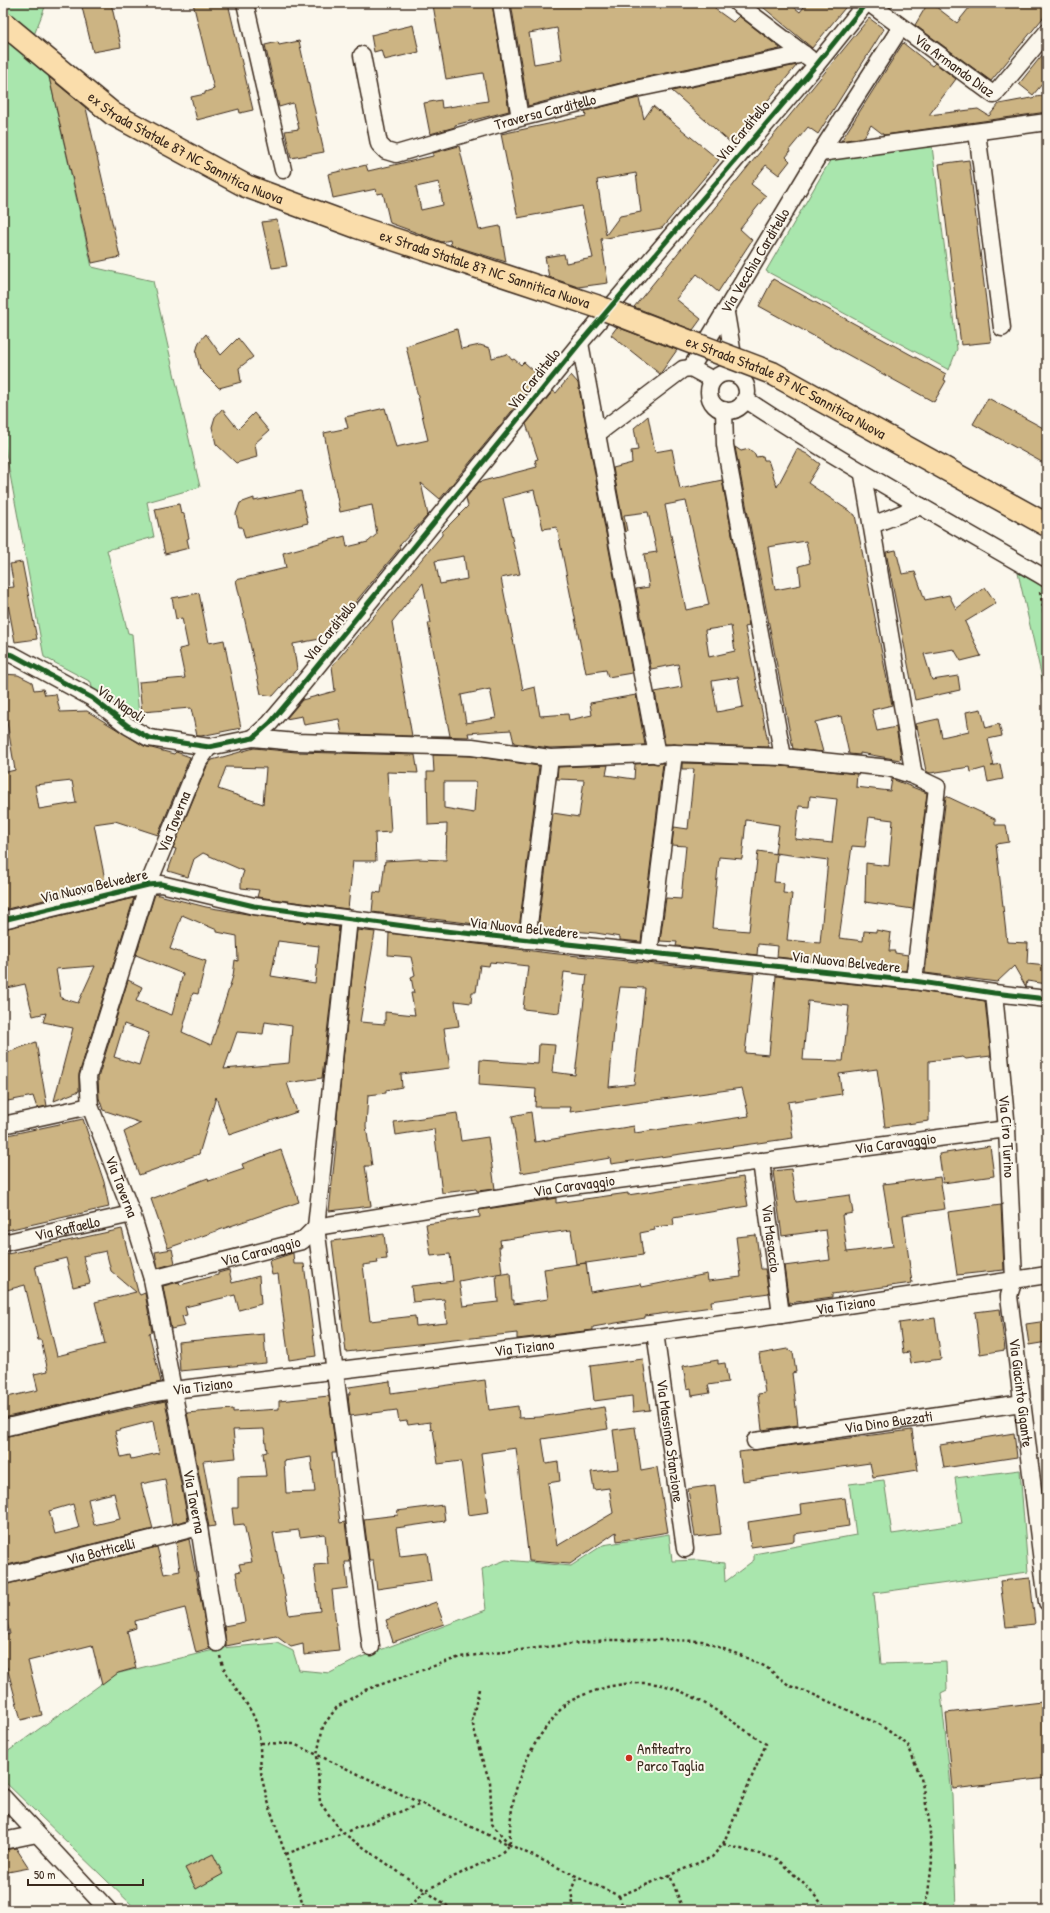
<svg xmlns="http://www.w3.org/2000/svg" width="1050" height="1913" font-family="'Patrick Hand',sans-serif">
  <rect width="100%" height="100%" fill="#fbf7ec"/>
  <filter id="ink" filterUnits="userSpaceOnUse"><feTurbulence type="fractalNoise" baseFrequency=".025" numOctaves="2"/><feDisplacementMap in="SourceGraphic" scale="8" xChannelSelector="R" yChannelSelector="G"/><feConvolveMatrix kernelMatrix="1 2 1 2 8 2 1 2 1" color-interpolation-filters="sRGB"/></filter>
  <g filter="url(#ink)">
    <g fill="#a9e6ad" stroke="#728866">
      <polygon points="3,3 35,3 45,7 32,40 3,28"/>
      <polygon points="3,33 49,77 92,267 153,281 200,487 147,502 154,537 107,550 128,633 132,634 139,716 92,688 91,682 44,657 3,437"/>
      <polygon points="932,146 957,349 949,370 766,271 831,159"/>
      <polygon points="1018,573 1047,588 1047,700"/>
      <polygon points="1020,1470 1028,1572 874,1593 881,1664 946,1662 947,1690 941,1693 952,1796 956,1910 137,1910 3,1780 3,1755 115,1674 222,1648 277,1643 293,1651 299,1670 330,1673 359,1658 486,1610 482,1569 506,1560 571,1566 603,1545 669,1534 672,1561 698,1560 724,1563 725,1582 754,1560 754,1554 856,1535 849,1484 884,1480 892,1534 962,1524 955,1478"/>
    </g>
    <g fill="#ccb483" stroke="#3b2a1e" fill-rule="evenodd">
      <polygon points="81,3 111,3 121,47 93,52"/>
      <polygon points="193,3 228,3 253,110 240,113 239,109 197,120 191,97 205,94 205,92 214,89"/>
      <polygon points="444,3 492,3 509,111 455,125 455,127 430,134 424,103 441,100 442,108 488,101 483,73 446,79 433,5"/>
      <path d="M511 3H719L715 9 733 22 739 16 780 48V49L633 80 580 93V92L528 106ZM557 28 562 59 534 64 529 33Z"/>
      <polygon points="758,3 789,3 800,12 807,3 849,3 812,48"/>
      <polygon points="928,3 931,3 957,23 973,3 1047,3 1047,13 991,81 915,25"/>
      <polygon points="869,18 884,29 818,134 808,127 789,150 790,152 786,157 790,161 779,175 766,165 751,184 766,196 740,229 752,240 718,292 697,274 676,299 701,319 693,330 634,307"/>
      <polygon points="413,25 419,52 384,60 381,50 374,52 371,35"/>
      <polygon points="299,41 324,152 291,158 285,131 299,129 293,103 279,107 265,45 278,42 279,45"/>
      <polygon points="903,43 932,66 935,63 956,79 929,115 978,109 989,116 999,104 1047,95 1047,112 884,135 871,125 864,137 841,141"/>
      <polygon points="1047,49 1047,78 1033,95 1019,84"/>
      <polygon points="797,65 732,144 672,91"/>
      <polygon points="49,77 86,108 120,257 92,263"/>
      <path d="M639 98 644 119 653 106 719 160 662 228 601 239 608 283 578 287 549 277 545 257 564 254 566 263 593 258 582 206 518 218 501 134 586 116 585 111ZM636 173 641 212 620 216 606 235 597 180Z"/>
      <path d="M459 146 479 230 500 226 506 262 451 245 450 240 442 242 390 223 383 193 377 194 376 189 333 198 328 174 366 165 368 171 433 156V153ZM439 182 443 205 421 210 416 187Z"/>
      <polygon points="969,160 991,342 961,345 939,164"/>
      <polygon points="277,220 287,266 272,268 262,222"/>
      <polygon points="773,279 946,374 944,380 946,381 934,402 759,306"/>
      <polygon points="617,327 677,350 660,374 611,335"/>
      <polygon points="457,329 461,349 480,345 490,348 492,358 507,354 512,360 514,359 521,365 524,362 535,372 533,375 538,379 440,499 421,483 428,515 399,546 400,548 339,622 333,631 331,630 327,631 326,634 319,635 320,639 293,644 297,669 273,696 261,694 236,580 286,568 283,553 345,536 347,547 368,542 377,534 372,505 340,512 324,433 348,428 345,417 385,408 396,447 428,440 406,346"/>
      <polygon points="206,334 221,355 238,338 253,357 239,368 241,382 219,388 200,369 196,352 199,342"/>
      <path d="M571 375 578 383 632 673 608 677 606 670 586 673 557 527 543 529 534 490 503 498 520 574 501 578 523 690 535 687 540 716 568 714 569 720 592 715 590 703 636 695 645 745 550 748 514 743 511 730 468 733 469 737 431 736H450L428 623H431L423 583 392 622 412 736 342 734 339 719 304 725 302 716 286 719 302 700 335 691 332 666 442 535V532L468 506 466 498 479 482 537 467 535 460 538 459 526 424 553 391 556 393ZM464 556 467 579 440 584 435 561ZM490 689 496 718 466 723 461 695Z"/>
      <polygon points="988,398 1047,430 1047,465 973,424"/>
      <polygon points="222,409 238,429 254,413 269,431 255,443 257,457 236,463 216,444 212,427 215,417"/>
      <path d="M648 416 655 452 672 449 680 489 722 480 749 626 745 627 769 747 665 744 655 692 682 687 678 664 651 669 636 589 649 587 644 554 657 552 648 512 624 515 627 531 625 532 613 468 632 463 631 451 638 450 634 428ZM686 501 709 605 686 610 665 505ZM731 626 735 651 709 657 705 630ZM738 677 743 707 717 712 712 681Z"/>
      <path d="M735 447 741 451 749 449 755 454 756 457 763 456 764 460H768L777 487 797 449 807 454 820 464 808 483 855 515 892 705 872 710 877 731 896 727 901 757 900 760 860 753V755L849 754 841 716 815 722 823 752 793 749ZM806 541 810 563 799 566 801 585 775 590 768 547Z"/>
      <polygon points="301,491 308,523 245,538 242,527 239,527 236,514 240,503 254,498 254,501"/>
      <polygon points="179,504 181,513 184,514 189,538 187,539 189,548 165,554 155,509"/>
      <polygon points="896,550 902,574 915,572 925,600 949,595 956,609 985,587 996,603 965,622 981,656 961,661 954,649 924,654 932,680 958,676 960,690 915,700 886,552"/>
      <polygon points="22,562 37,639 15,642 5,588 14,587 10,564"/>
      <polygon points="199,593 209,643 224,640 241,728 201,736 197,736 191,708 142,712 139,682 185,678 179,649 188,647 182,618 176,619 172,598"/>
      <path d="M3 674 18 675 32 682 34 690 43 689 45 695 56 694 60 712 87 711 144 746 174 754 176 752 190 757 158 835 115 821 94 824 106 885 3 910V773L15 770 3 698ZM72 781 76 803 39 809 35 785Z"/>
      <polygon points="981,709 986,728 999,724 1002,736 988,739 994,766 991,766 1000,764 1003,779 988,782 985,768 971,772 970,767 930,773 926,771 917,726 916,729 915,724 938,719 942,737 969,731 966,712"/>
      <path d="M254 748 296 752 415 755 418 773 387 772 391 832 375 833 376 861H353L348 909 257 897 259 890 241 888V880L244 871 203 853 194 859 188 877 168 871 176 849 173 848 207 766 212 760ZM226 767 266 768 263 804 218 789Z"/>
      <path d="M433 755 471 756 539 766 519 929 372 912 374 892 381 893 385 861 418 859 446 860 447 824 428 825 427 772H434ZM444 782H476L474 813 444 808Z"/>
      <polygon points="653,763 663,763 641,942 620,940 620,937 596,933 538,928 553,813 579,817 584,780 557,779 558,767 608,765 606,775 634,779 635,764"/>
      <path d="M682 763 782 766 857 774 856 787 890 791 892 779 927 793 913 909 865 902 866 863 889 866 893 820 869 817 865 847 852 846 839 938 863 941 864 931 876 932V930L891 933 889 951H895V953L908 955 906 971 777 957 778 946 758 944 757 955 676 946 677 942 660 941 666 898 681 899 686 846 672 845 674 827 688 829 694 769H682ZM810 796 837 799 832 843 795 839 799 806 809 807ZM746 820 779 825 775 853 828 860 820 943 787 940 792 894 783 893 784 883 774 882 777 854 758 851 749 931 712 928 719 857 742 859Z"/>
      <polygon points="946,796 995,819 995,825 1006,825 1009,842 996,844 1007,942 1028,943 1027,964 1047,966 1047,984 1027,981 1026,987 1014,966 997,982 925,973"/>
      <path d="M155 894 206 907 253 915 339 927 322 1078 287 1083 297 1112 229 1135 216 1097 199 1154 139 1175 124 1132 141 1123 103 1110 99 1098 98 1078 128 980 142 987 136 1001 172 1015 183 974 136 955ZM182 915 217 930V932L237 936 238 961 235 960 233 976 211 1045 182 1032 193 993 198 994 206 961 170 949ZM278 941 319 946 315 983 271 976ZM265 1022 292 1026 289 1063 224 1069 237 1032 263 1034ZM124 1024 149 1033 139 1065 114 1057Z"/>
      <path d="M134 898 79 1074V1091L54 1101 73 1028 43 1022 46 1013 33 1016 25 984 3 989V929ZM95 966 78 1003 61 998 56 969Z"/>
      <path d="M357 930 375 932 360 1022 385 1024V1012L415 1015 411 993H414L411 977 415 975 411 957 388 955 389 933 549 953 754 974 745 1053 769 1055 776 976 913 990 985 1001 991 1056 966 1059 963 1057 929 1061V1121L885 1127 877 1069 839 1074 842 1094 788 1102 793 1138 611 1164 610 1158 521 1173 512 1116 531 1112 535 1142 634 1126 635 1133 749 1116 742 1088 570 1112 571 1107H535L536 1089 479 1085 480 1060 538 1064 539 1044 555 1045 552 1072 575 1075 587 975 564 972 559 1013 523 1009 528 966 490 962 489 966 480 965 476 992H472L471 1003 455 1001 459 1026 444 1028 450 1068 401 1074 402 1087 386 1090V1093L368 1095 366 1126 372 1166H365L371 1206 329 1211 336 1145V1126ZM620 987 645 988 642 1017 634 1084 609 1087 615 1020ZM808 1001 849 1006 843 1061 803 1060Z"/>
      <polygon points="36,1042 47,1106 37,1108 33,1096 3,1102 3,1054"/>
      <polygon points="457,1113 461,1141 488,1137 495,1189 477,1191 476,1189 442,1193 434,1129 396,1135 394,1122"/>
      <polygon points="83,1119 104,1182 109,1207 3,1231 3,1136"/>
      <polygon points="990,1146 994,1176 943,1183 939,1154"/>
      <polygon points="281,1150 299,1202 168,1248 151,1199 208,1178 209,1181 244,1169 242,1164"/>
      <polygon points="791,1169 796,1202 850,1195 853,1213 842,1215 847,1252 893,1246 883,1184 940,1177 945,1209 903,1215 912,1283 832,1294 832,1297 789,1303 784,1266 830,1260 826,1230 782,1236 773,1171"/>
      <path d="M743 1177 748 1206 673 1218 674 1225 654 1227 655 1230 640 1233 643 1255 586 1263 590 1292 641 1284 642 1287 707 1274 708 1281 741 1277 736 1237 756 1235 761 1269H765L769 1293 711 1301 712 1307 645 1316V1318L593 1327V1330L517 1339V1333L346 1352 332 1241 384 1234 387 1259 377 1260 378 1263 363 1265 370 1321 415 1316 416 1326 447 1323 444 1299 413 1302 411 1286 453 1281 450 1254 431 1256 426 1224 480 1217 479 1210 534 1202 556 1198V1203L628 1193V1195ZM571 1230 576 1264 586 1263 544 1269 548 1299 514 1304V1300H512L510 1273 496 1275 498 1302 463 1306 459 1281 502 1273 499 1247H501L500 1240Z"/>
      <polygon points="1001,1205 1004,1270 957,1275 948,1212"/>
      <path d="M122 1229 138 1292 140 1295 145 1293 152 1332 149 1333 161 1382 3 1418V1398L38 1390 34 1374 48 1371 41 1340H38L25 1285 3 1291V1255ZM106 1251 111 1271 136 1292 95 1302 105 1344 57 1356 35 1266 66 1258 73 1287 90 1283 83 1256Z"/>
      <polygon points="172,1249 175,1263 158,1268 155,1252"/>
      <polygon points="293,1253 294,1264 304,1264 316,1356 289,1360 278,1274 272,1275 269,1261"/>
      <polygon points="229,1270 232,1283 259,1276 261,1304 239,1310 235,1295 185,1307 187,1315 182,1316 185,1326 171,1329 163,1286 179,1282 180,1285 218,1275 218,1273"/>
      <polygon points="1000,1309 1005,1350 980,1354 975,1312"/>
      <polygon points="935,1318 941,1359 911,1363 909,1352 903,1353 899,1323"/>
      <polygon points="1047,1321 1047,1342 1029,1345 1026,1324"/>
      <polygon points="264,1334 266,1363 180,1371 178,1342"/>
      <polygon points="787,1349 793,1353 796,1372 792,1373 798,1425 762,1430 758,1394 765,1393 759,1354"/>
      <polygon points="643,1359 650,1410 633,1412 632,1396 594,1401 590,1366"/>
      <polygon points="718,1360 718,1364 725,1363 728,1382 708,1385 710,1393 692,1396 691,1388 687,1389 683,1366"/>
      <polygon points="485,1380 489,1410 518,1406 519,1418 540,1417 604,1407 608,1429 542,1439 546,1464 558,1462 560,1481 548,1483 557,1546 613,1513 609,1488 594,1490 591,1472 618,1469 613,1430 635,1427 641,1470 657,1467 668,1532 617,1541 616,1532 570,1564 529,1561 516,1448 481,1453 489,1512 468,1515 461,1461 438,1464 433,1429 431,1430 430,1422 408,1425 407,1421 399,1422 397,1410 350,1416 348,1394 350,1394 349,1387 390,1381 391,1393"/>
      <path d="M329 1396 336 1453H332L340 1523 345 1522 350 1562H345L348 1588 332 1590 339 1651 304 1655 303 1644 291 1647 276 1636 226 1646 224 1626 245 1622 236 1572 241 1571 239 1564 252 1562 244 1524 234 1525 232 1508H238V1477L266 1476 263 1453 267 1452 264 1429 233 1430 236 1458 203 1461 215 1526 209 1527 187 1413 233 1409V1412L279 1409V1401ZM311 1457 315 1492 286 1493 284 1461ZM299 1530 300 1537 325 1534 328 1564 314 1565 320 1611 289 1615 273 1533Z"/>
      <path d="M165 1401 188 1520 172 1524 165 1479 141 1484 153 1529 3 1566V1437ZM153 1421 159 1453 131 1459 130 1455 121 1457 115 1431ZM114 1493 120 1519 94 1525 88 1499ZM73 1504 79 1528 55 1534 49 1511Z"/>
      <polygon points="912,1430 918,1470 873,1477 870,1463 743,1481 739,1452"/>
      <polygon points="1014,1433 1017,1457 944,1468 940,1445"/>
      <polygon points="715,1485 721,1534 695,1537 688,1489"/>
      <polygon points="845,1498 849,1526 794,1534 794,1541 751,1547 748,1522 802,1514 801,1504"/>
      <polygon points="443,1505 445,1521 396,1528 400,1556 427,1553 431,1581 377,1589 373,1560 369,1560 364,1519 398,1515 397,1511"/>
      <polygon points="189,1539 210,1649 196,1653 185,1608 135,1621 136,1628 127,1631 136,1668 118,1673 102,1685 92,1645 28,1661 42,1715 21,1720 7,1667 3,1668 3,1636 10,1634 3,1608 3,1585 157,1547 164,1574 180,1571 176,1543"/>
      <polygon points="1030,1578 1035,1624 1006,1627 1000,1581"/>
      <polygon points="436,1602 444,1624 393,1642 386,1620"/>
      <polygon points="1042,1702 1047,1743 1047,1778 953,1789 946,1713"/>
      <polygon points="16,1848 29,1868 3,1873 3,1850"/>
      <polygon points="213,1854 223,1874 196,1889 185,1868"/>
    </g>
    <g fill="none" stroke-linecap="round" stroke-linejoin="round">
      <defs>
        <g id="minor">
          <polyline points="245,3 283,170"/>
          <polyline points="501,3 520,118"/>
          <polyline points="737,3 809,58"/>
          <path id="s1" d="M869 3 994 95 1047 32"/>
          <path id="s2" d="M362 55 379 144 386 151 396 154 520 118 635 89 804 54"/>
          <polyline points="977,132 1002,328"/>
          <polyline points="820,153 1047,122"/>
          <polyline points="726,313 735,367"/>
          <polyline points="580,343 657,755"/>
          <path id="s3" d="M691 368 820 153 901 27"/>
          <circle cx="728" cy="392" r="19"/>
          <path d="M745 399C843 464 946 520 1047 579"/>
          <polyline points="724,410 725,445 783,757"/>
          <polyline points="597,434 683,369 691,368 713,380"/>
          <polyline points="863,475 914,776"/>
          <polyline points="872,525 921,506"/>
          <polyline points="3,653 13,655 92,698 128,726 149,738 209,747 253,738 270,723 292,697 580,343 817,64 866,3"/>
          <polyline points="253,738 296,742 472,747 550,758 674,753 783,757 889,768 914,776 937,787 914,981"/>
          <path id="s4" d="M209 747 199 761 148 885 88 1077 90 1106 132 1214 152 1279 199 1527 217 1643"/>
          <polyline points="349,919 316,1227 371,1647"/>
          <polyline points="3,920 148,885 161,884 254,906 427,929 914,981 994,993 1047,999"/>
          <polyline points="527,940 550,758"/>
          <polyline points="649,954 674,753"/>
          <path id="s5" d="M994 993 1007 1129 1014 1279 1009 1296 1047 1602"/>
          <polyline points="3,1125 90,1106"/>
          <path id="s6" d="M761 1161 781 1315"/>
          <path id="s7" d="M3 1243 132 1214"/>
          <path id="s8" d="M152 1279 302 1241 316 1227 564 1187 1007 1129"/>
          <path id="s9" d="M655 1332 685 1549"/>
          <path id="s10" d="M3 1428 148 1394 173 1390 655 1332 781 1315 1047 1275"/>
          <path id="s11" d="M755 1441 1023 1403"/>
          <path id="s12" d="M3 1576 199 1527"/>
          <polyline points="3,1797 108,1910"/>
          <polyline points="3,1841 37,1834"/>
        </g>
      </defs>
      <use href="#minor" stroke="#3b2a1e" stroke-width="19"/>
      <g stroke="#3b2a1e" stroke-width="2.5" stroke-dasharray="3 3" stroke-linecap="butt">
        <polyline points="1040,592 1047,628"/>
        <path d="M220 1656C226 1682 247 1698 256 1722 263 1744 258 1763 263 1783 274 1826 291 1868 305 1910"/>
        <path d="M479 1689 472 1721 481 1756 490 1782 492 1824 510 1845C508 1800 523 1753 553 1719 557 1714 562 1707 567 1703 578 1696 594 1691 607 1687 624 1683 649 1681 666 1686 703 1697 734 1724 766 1744L723 1844 712 1857 670 1875"/>
        <polyline points="261,1743 294,1744 619,1896 670,1875 683,1910"/>
        <polyline points="723,1844 777,1859 804,1884 828,1910"/>
        <polyline points="286,1854 421,1804"/>
        <polyline points="619,1896 624,1910"/>
        <polyline points="405,1910 426,1890 499,1855 510,1845"/>
        <polyline points="453,1910 343,1833 320,1803 317,1755 323,1726 337,1707 365,1690 460,1657 606,1640 661,1640 702,1641 740,1655 766,1667 790,1686 810,1693 879,1724 908,1745 921,1778 929,1820 932,1861 928,1894 923,1910"/>
        <polyline points="574,1910 571,1891 577,1876"/>
      </g>
      <use href="#minor" stroke="#fbf7ec" stroke-width="16"/>
      <defs>
        <g id="highway-bridge">
          <path id="s13" d="M3 23 113 114 246 186 357 227 596 306 772 373 1047 525"/>
        </g>
      </defs>
      <use href="#highway-bridge" stroke="#3b2a1e" stroke-width="25" stroke-linecap="butt"/>
      <use href="#highway-bridge" stroke="#faddab" stroke-width="22"/>
      <defs>
        <g id="cycleway">
          <polyline points="3,653 13,655 92,698 128,726 149,738 209,747 253,738 270,723 292,697 580,343 817,64 866,3"/>
          <polyline points="3,920 148,885 161,884 254,906 427,929 914,981 994,993 1047,999"/>
        </g>
      </defs>
      <use href="#cycleway" stroke="#fbf7ec" stroke-width="8"/>
      <use href="#cycleway" stroke="#1b5e20" stroke-width="5"/>
    </g>
  </g>
  <circle fill="#c8321e" stroke="#fbf7ec" stroke-width="1.5" cx="629" cy="1758" r="4"/>
  <g text-anchor="middle" stroke-width="4" stroke-linejoin="round" paint-order="stroke">
    <g font-size="15" fill="#3b2a1e" stroke="#fbf7ec">
      <text dy="5" stroke="none"><textPath href="#s1" startOffset="106">Via Armando Diaz</textPath></text>
      <text dy="5" stroke="none"><textPath href="#s2" startOffset="266">Traversa Carditello</textPath></text>
      <text transform="translate(743 131) rotate(-50)" y="5">Via Carditello</text>
      <text dy="5" stroke="none"><textPath href="#s13" startOffset="223">ex Strada Statale 87 NC Sannitica Nuova</textPath></text>
      <text dy="5" stroke="none"><textPath href="#s3" startOffset="125">Via Vecchia Carditello</textPath></text>
      <text dy="5" stroke="none"><textPath href="#s13" startOffset="547">ex Strada Statale 87 NC Sannitica Nuova</textPath></text>
      <text transform="translate(534 379) rotate(-51)" y="5">Via Carditello</text>
      <text dy="5" stroke="none"><textPath href="#s13" startOffset="871">ex Strada Statale 87 NC Sannitica Nuova</textPath></text>
      <text transform="translate(330 631) rotate(-51)" y="5">Via Carditello</text>
      <text transform="translate(121 704) rotate(34)" y="5">Via Napoli</text>
      <text transform="translate(174 822) rotate(-68)" y="5">Via Taverna</text>
      <text transform="translate(94 886) rotate(-13)" y="5">Via Nuova Belvedere</text>
      <text transform="translate(524 928) rotate(6)" y="5">Via Nuova Belvedere</text>
      <text transform="translate(846 962) rotate(6)" y="5">Via Nuova Belvedere</text>
      <text dy="5" stroke="none"><textPath href="#s5" startOffset="144">Via Ciro Turino</textPath></text>
      <text dy="5" stroke="none"><textPath href="#s8" startOffset="760">Via Caravaggio</textPath></text>
      <text dy="5" stroke="none"><textPath href="#s4" startOffset="468">Via Taverna</textPath></text>
      <text dy="5" stroke="none"><textPath href="#s8" startOffset="436">Via Caravaggio</textPath></text>
      <text dy="5" stroke="none"><textPath href="#s7" startOffset="66">Via Raffaello</textPath></text>
      <text dy="5" stroke="none"><textPath href="#s6" startOffset="78">Via Masaccio</textPath></text>
      <text dy="5" stroke="none"><textPath href="#s8" startOffset="112">Via Caravaggio</textPath></text>
      <text dy="5" stroke="none"><textPath href="#s10" startOffset="852">Via Tiziano</textPath></text>
      <text dy="5" stroke="none"><textPath href="#s10" startOffset="528">Via Tiziano</textPath></text>
      <text dy="5" stroke="none"><textPath href="#s10" startOffset="204">Via Tiziano</textPath></text>
      <text dy="5" stroke="none"><textPath href="#s5" startOffset="402">Via Giacinto Gigante</textPath></text>
      <text dy="5" stroke="none"><textPath href="#s11" startOffset="135">Via Dino Buzzati</textPath></text>
      <text dy="5" stroke="none"><textPath href="#s9" startOffset="110">Via Massimo Stanzione</textPath></text>
      <text dy="5" stroke="none"><textPath href="#s4" startOffset="792">Via Taverna</textPath></text>
      <text dy="5" stroke="none"><textPath href="#s12" startOffset="101">Via Botticelli</textPath></text>
    </g>
    <g font-size="15" fill="#3b2a1e" stroke="#fbf7ec" text-anchor="start">
      <text x="637" y="1754">Anfiteatro<tspan x="637" dy="17">Parco Taglia</tspan></text>
    </g>
  </g>
  <rect width="1050" height="1913" fill="none" stroke="#fbf7ec" stroke-width="16"/>
  <rect x="8" y="8" width="1034" height="1897" fill="none" stroke="#3b2a1e" stroke-width="1.5" filter="url(#ink)"/>
  <path d="M28 1879v6h115v-6" fill="none" stroke="#3b2a1e" stroke-width="2"/>
  <text x="34" y="1879" font-size="12" fill="#3b2a1e" stroke="#fbf7ec" stroke-width="3" paint-order="stroke">50 m</text>
</svg>
